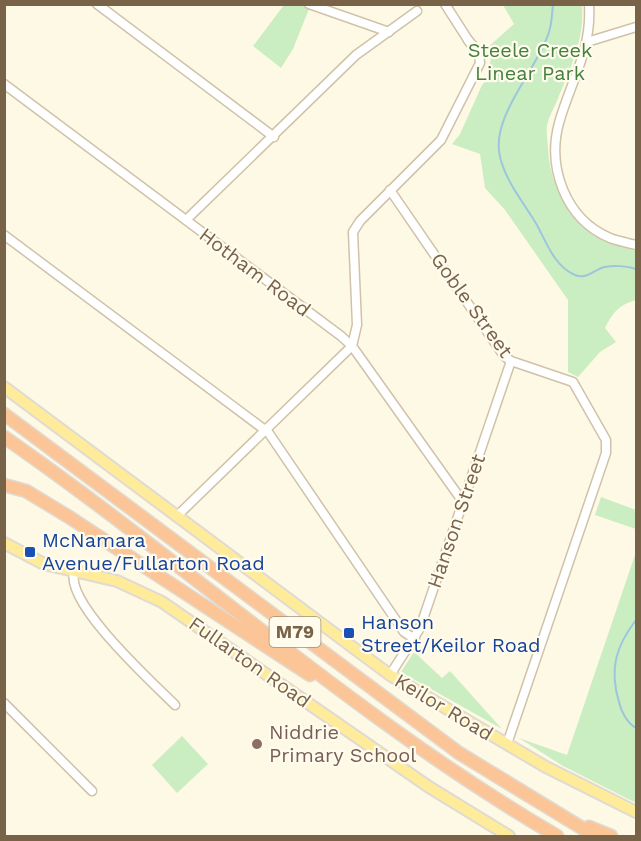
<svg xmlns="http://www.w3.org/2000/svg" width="641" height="841" font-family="'Work Sans',sans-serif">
  <rect width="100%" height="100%" fill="#fef9e5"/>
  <g fill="#cbedc2">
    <polygon points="284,5 302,5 309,9 293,49 281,68 253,46"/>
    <path d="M503 5H582C585 39 570 69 557 101 554 108 548 118 547 126 546 133 548 142 548 149 551 203 586 237 636 251V300C619 305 613 312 605 328L616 342 600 352 578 377 568 372V300L505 210 485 188 480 154 452 144 460 134 482 85 488 77 491 57 487 48 514 24Z"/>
    <polygon points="601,497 636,510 636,529 595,515"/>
    <polygon points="636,552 636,803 563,766 519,738 567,755"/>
    <polygon points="414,652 442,678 450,671 502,729 401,672"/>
    <polygon points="182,736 208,764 177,793 152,765"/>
  </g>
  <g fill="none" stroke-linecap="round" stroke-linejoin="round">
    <g stroke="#9dc6dc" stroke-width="2">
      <path d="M553 4C552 13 552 23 549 32 538 69 490 116 500 157 506 182 524 203 537 225 546 242 555 267 575 275 588 280 594 269 605 267 614 265 627 266 636 269"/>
      <path d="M636 620C616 646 609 669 619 702 621 711 627 723 636 728"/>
    </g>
    <defs>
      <g id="minor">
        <polyline points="97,4 274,137"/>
        <polyline points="309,4 389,32"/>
        <polyline points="445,4 470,43"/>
        <path d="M589 4C592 51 571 80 559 123 547 167 565 219 610 238 618 241 628 243 636 245"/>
        <polyline points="587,42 636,27"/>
        <polyline points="4,84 341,336 352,346 463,502"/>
        <polyline points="390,190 504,356 511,361 573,382 606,440 606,453 507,744"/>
        <polyline points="186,220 356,55 417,11"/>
        <polyline points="4,235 265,430"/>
        <polyline points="266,429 404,632 415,639"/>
        <polyline points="177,516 352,346 357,325 353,232 360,221 441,140 480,63 479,52 468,40"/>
        <path d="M74 573C66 604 152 682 175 705"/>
        <polyline points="390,675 420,628 511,361"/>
        <polyline points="4,703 92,791"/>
      </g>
      <g id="major">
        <polyline points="4,387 390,675 546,767 636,812"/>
        <polyline points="4,543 44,564 117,581 162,602 429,787 509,836"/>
      </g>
      <g id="highway">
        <polyline points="4,414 459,753 595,836"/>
        <path d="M4 437C191 567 361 722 557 836"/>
        <polyline points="4,485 26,491 69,517 310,675"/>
        <polyline points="589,827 611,836"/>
      </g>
    </defs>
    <use href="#minor" stroke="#d0c2aa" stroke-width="11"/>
    <use href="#major" stroke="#dfdad3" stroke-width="14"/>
    <use href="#highway" stroke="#dfdad3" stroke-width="15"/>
    <use href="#minor" stroke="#fff" stroke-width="8"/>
    <use href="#major" stroke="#ffec9b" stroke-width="10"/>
    <use href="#highway" stroke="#fcc598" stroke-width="12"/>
  </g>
  <g fill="#1a4fb4" stroke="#fffbed" stroke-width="2">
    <rect x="24" y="546" width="12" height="12" rx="3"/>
    <rect x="343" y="627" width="12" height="12" rx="3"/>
  </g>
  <circle fill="#8d6e63" stroke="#fffbed" stroke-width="2" cx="257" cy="744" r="6"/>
  <g text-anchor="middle" stroke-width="4.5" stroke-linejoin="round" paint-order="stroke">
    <rect fill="#fffbed" stroke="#a1917a" stroke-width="1.5" x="269.5" y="617" width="51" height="30" rx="4.5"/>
    <g font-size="18" font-weight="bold" fill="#796348">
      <text x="295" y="638">M79</text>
    </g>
    <g font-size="20" fill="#46803f" stroke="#fffbed">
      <text x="530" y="57">Steele Creek<tspan x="530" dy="23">Linear Park</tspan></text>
    </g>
    <g font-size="20" fill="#796348" stroke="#fffbed">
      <text transform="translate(255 272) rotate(37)" y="7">Hotham Road</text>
      <text transform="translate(472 305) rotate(54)" y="7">Goble Street</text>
      <text transform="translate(456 521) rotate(-71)" y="7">Hanson Street</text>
      <text transform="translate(250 662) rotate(35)" y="7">Fullarton Road</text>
      <text transform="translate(444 707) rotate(31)" y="7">Keilor Road</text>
    </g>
    <g font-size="20" fill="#164399" stroke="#fffbed" text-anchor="start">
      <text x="42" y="547">McNamara<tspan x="42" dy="23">Avenue/Fullarton Road</tspan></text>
      <text x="361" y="629">Hanson<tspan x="361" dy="23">Street/Keilor Road</tspan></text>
    </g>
    <g font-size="20" fill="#785e54" stroke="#fffbed" text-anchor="start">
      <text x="269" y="739">Niddrie<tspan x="269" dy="23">Primary School</tspan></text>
    </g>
  </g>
  <rect width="641" height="841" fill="none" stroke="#796348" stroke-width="12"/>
</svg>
